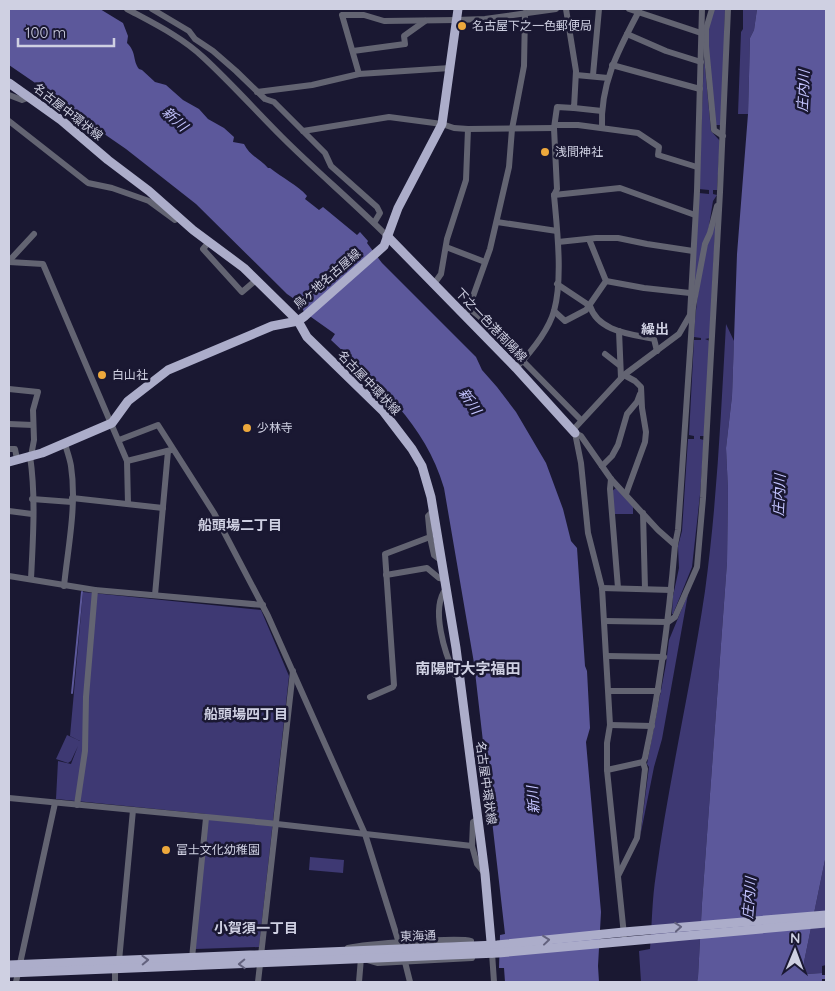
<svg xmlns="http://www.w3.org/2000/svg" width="835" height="991" font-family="Quicksand,'Noto Sans JP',sans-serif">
  <rect width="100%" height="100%" fill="#1a1832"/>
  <g fill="#3e3973">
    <polygon points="714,9 725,9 722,125 715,125 708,45 708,30"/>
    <polygon points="743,9 757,9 754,30 750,38 748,114 738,114 741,32 743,29"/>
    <polygon points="704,57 711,131 720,141 717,190 713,190 713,194 717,195 713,201 708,232 693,297 699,193 709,194 709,190 699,189"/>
    <path d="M716 212 710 338 705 339 710 341 704 436H700V439L704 440 700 495 692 567 673 614H672L673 596 679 568 678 546 682 531 688 439H694V436L689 435 694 340H701V338L694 337C696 294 704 253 716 212Z"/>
    <path d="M726 324 734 341 732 396 726 448 728 490 727 562 702 903 698 977 697 982H641L639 951 650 949C652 924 652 899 656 874 669 779 691 686 705 591 717 503 721 413 726 324Z"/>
    <polygon points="616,488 633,506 633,514 614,514 612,491"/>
    <polygon points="83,592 261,610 289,676 259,947 195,949 206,814 56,799 58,761 71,764 78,746 71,761 68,763 56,759 67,735 80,741 70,736"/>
    <polygon points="688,594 662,739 654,767 640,837 649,767 647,764 666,664 669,640"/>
    <polygon points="826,855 826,965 822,966 822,973 806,974 804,962"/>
    <polygon points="310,857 344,860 343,873 309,870"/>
  </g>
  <g fill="#5c589b">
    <path d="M9 9H100L123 23 128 36 127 43C137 53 132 59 139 69L142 70 155 82 166 85 183 100 199 109 208 119 224 128 234 137 233 142 244 144C249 155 260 159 268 168H270C282 178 298 185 307 196L305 199 319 210 323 207 357 235 360 232 368 241 367 243 382 263 476 357 482 370 497 387 516 412 546 463 563 509 571 541 577 548 585 666 587 671 590 728 586 742 601 912 598 966 599 982H505L504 968H499L500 935 505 934 474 663 444 488C425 423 378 385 331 340L335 334 304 312 300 303 287 294 196 204 126 149 42 91 44 89 9 65Z"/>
    <polygon points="757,9 826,9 826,855 804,962 806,974 822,973 822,975 826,975 826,979 822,979 822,981 697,982 698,977 702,903 727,562 728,490 726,448 732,396 737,254 748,114 750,38 754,30"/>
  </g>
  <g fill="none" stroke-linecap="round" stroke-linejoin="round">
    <polyline stroke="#5c589b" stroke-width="2" points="72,693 82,592"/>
    <g stroke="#636472" stroke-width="6">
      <path d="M127 9C153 23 182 37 204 58 231 83 256 111 282 137 316 171 353 202 387 236"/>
      <polyline points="152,9 189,31 195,39 213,51 236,71 265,99 274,102 325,153 331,166 377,207 380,213 374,223"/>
      <polyline points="629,9 701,33"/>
      <polyline points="712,9 706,29 706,46 714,130 723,136"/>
      <polyline points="627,34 666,51 701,62"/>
      <polyline points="353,51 405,44 404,36 425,21"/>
      <polyline points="612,65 700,89"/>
      <polyline points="359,74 342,15 364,15 384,21 456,20 485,19 556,9"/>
      <polyline points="576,75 608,78"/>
      <polyline points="593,75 599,9"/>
      <polyline points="257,92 312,85 359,74 450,68"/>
      <polyline points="9,95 22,100 30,97"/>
      <polyline points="574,108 602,111"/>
      <polyline points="9,121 88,183 112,188 149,201 175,220 177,218"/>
      <polyline points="555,125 578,125 638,133 659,147 658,155 697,167"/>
      <path d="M602 128C600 83 619 49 639 11"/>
      <polyline points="303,131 389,117 442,124 454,128 468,129 554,128"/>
      <polyline points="554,195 620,188 695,215"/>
      <polyline points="497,222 557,231"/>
      <polyline points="209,242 203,249 242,292 256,280"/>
      <polyline points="558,242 596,238 618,238 647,244 693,251"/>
      <polyline points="446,247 485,262"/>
      <polyline points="9,261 34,234"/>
      <polyline points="9,262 43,264 127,461 128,504"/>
      <polyline points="606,281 644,288 690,293"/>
      <polyline points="434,284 441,274 447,239 466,180 468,129"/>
      <path d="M557 284 590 306C598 332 632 334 654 339L657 351"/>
      <polyline points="693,307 705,244 710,233 717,206"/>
      <polyline points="469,308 498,332 524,359"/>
      <polyline points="554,311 565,321 586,310 606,281 589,239"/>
      <polyline points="466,316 490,249 509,167 512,129 524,66 525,13"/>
      <polyline points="619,331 621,378"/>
      <polyline points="605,354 619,365"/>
      <polyline points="523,361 580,419"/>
      <path d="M516 368C531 352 548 332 554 311 563 279 557 228 554 195L557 189 554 128 557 107 574 108 576 71 566 9"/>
      <polyline points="624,375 635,381 641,387 642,408 646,432 645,442 626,494"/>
      <polyline points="9,389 38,392 33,410 34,440 31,456"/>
      <polyline points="9,424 33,425"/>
      <polyline points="573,430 624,375 679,334 690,315 697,191 702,9"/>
      <polyline points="575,433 581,463 588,533 602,588 610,725 607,743 607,770 624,935"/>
      <polyline points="575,433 581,436 611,479 658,530 675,545"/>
      <polyline points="119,440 158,425 214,513 268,616 365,834 399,943"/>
      <polyline points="9,449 15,449 17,459"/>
      <path d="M30 456C36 496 33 539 31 579"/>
      <polyline points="127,461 171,450"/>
      <polyline points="602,466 612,456 618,445 627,414 637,402 640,394"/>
      <polyline points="611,479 610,489 618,588"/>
      <polyline points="72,498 163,508"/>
      <polyline points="32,499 72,502"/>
      <polyline points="9,511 32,514"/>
      <polyline points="643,513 645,589"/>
      <polyline points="430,537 434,555 442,561"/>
      <polyline points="386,575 427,568 439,578 445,579"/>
      <polyline points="9,576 95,590 263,605"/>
      <path d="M64 586C68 547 77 505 71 466 70 459 67 451 65 444"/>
      <polyline points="602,588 671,590"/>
      <path d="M446 589C430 608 445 654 455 675H459"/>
      <polyline points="155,595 168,451"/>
      <polyline points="605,621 668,622 675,617 697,567 703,498 720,192 728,9"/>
      <polyline points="607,656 664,657"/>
      <polyline points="609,691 658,691"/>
      <polyline points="370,697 393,687 394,685 385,554 430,537 428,516 433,511"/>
      <polyline points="610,725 652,726"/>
      <path d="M607 770 643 762 645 758C660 688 669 617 675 545L678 530 693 307"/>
      <polyline points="9,798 268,823 472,846 477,864 485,874"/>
      <polyline points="77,805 85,751 86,697 95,590"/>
      <polyline points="472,846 473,822 478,819"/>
      <polyline points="618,876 637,838 645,769 643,762"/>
      <path d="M348 948C364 944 459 937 471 941"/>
      <polyline points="492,953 494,982"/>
      <polyline points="192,958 206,818"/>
      <polyline points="119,961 133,810"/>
      <polyline points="405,962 410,982"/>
      <polyline points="16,982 55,803"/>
      <polyline points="115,982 115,969"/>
      <polyline points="258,982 293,671"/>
      <polyline points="359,982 361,958 378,963 472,958"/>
    </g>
    <g stroke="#acadca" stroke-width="9">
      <polyline points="9,83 61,120 108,160 149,191 193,230 244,268 298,321 307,337 383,411 412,449 422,466 431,497 456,648 485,874 492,953"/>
      <polyline points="387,236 516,368 575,433"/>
      <polyline points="9,462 42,453 112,423 128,401 168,370 272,326 298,321 305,316 384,246 398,208 442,124 458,9"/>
      <polyline points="9,965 497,945 624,932 826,915"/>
      <polyline points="9,973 498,953 826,923"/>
    </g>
  </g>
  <defs><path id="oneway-chevron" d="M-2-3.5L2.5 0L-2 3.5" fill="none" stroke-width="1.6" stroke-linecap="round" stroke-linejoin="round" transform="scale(1.25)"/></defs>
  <g stroke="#63627e">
    <use href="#oneway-chevron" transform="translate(678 927) rotate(-5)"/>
    <use href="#oneway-chevron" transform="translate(546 940) rotate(-6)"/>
    <use href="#oneway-chevron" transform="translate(145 960) rotate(-2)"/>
    <use href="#oneway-chevron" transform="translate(242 964) rotate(178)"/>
  </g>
  <g fill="#eda83c" stroke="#1a1832" stroke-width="2">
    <circle cx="462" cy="26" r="5"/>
    <circle cx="545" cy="152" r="5"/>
    <circle cx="102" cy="375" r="5"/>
    <circle cx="247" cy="428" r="5"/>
    <circle cx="166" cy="850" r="5"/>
  </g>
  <g text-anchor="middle" stroke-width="5" stroke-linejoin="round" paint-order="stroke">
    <g font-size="12" fill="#cfd0e2" stroke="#1a1832" text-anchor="start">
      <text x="472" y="30">名古屋下之一色郵便局</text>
      <text x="555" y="156">浅間神社</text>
      <text x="112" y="379">白山社</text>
      <text x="257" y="432">少林寺</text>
      <text x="176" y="854">富士文化幼稚園</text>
    </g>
    <g font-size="12" fill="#cfd0e2" stroke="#1a1832">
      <text transform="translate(68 112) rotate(38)" y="4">名古屋中環状線</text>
      <text transform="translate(327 279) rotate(-41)" y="4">鳥ヶ地名古屋線</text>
      <text transform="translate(491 325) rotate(46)" y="4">下之一色港南陽線</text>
      <text transform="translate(369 383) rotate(46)" y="4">名古屋中環状線</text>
      <text transform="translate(486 783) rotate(82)" y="4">名古屋中環状線</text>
      <text transform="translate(418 936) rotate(-2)" y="4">東海通</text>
    </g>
    <g font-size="14" font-style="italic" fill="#c4c4ff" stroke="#1a1832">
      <text transform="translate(803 91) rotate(-87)" y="5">庄内川</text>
      <text transform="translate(175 119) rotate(42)" y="5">新川</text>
      <text transform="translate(470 401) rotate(56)" y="5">新川</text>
      <text transform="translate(779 495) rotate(-87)" y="5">庄内川</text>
      <text transform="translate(533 800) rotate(-94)" y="5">新川</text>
      <text transform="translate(749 898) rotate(-85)" y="5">庄内川</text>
    </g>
    <g font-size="14" font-weight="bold" fill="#cfd0e2" stroke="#1a1832">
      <text x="655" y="334">繰出</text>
      <text x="240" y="530">船頭場二丁目</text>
      <text x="246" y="719">船頭場四丁目</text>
      <text x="256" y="933">小賀須一丁目</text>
    </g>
    <g font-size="15" font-weight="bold" fill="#cfd0e2" stroke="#1a1832">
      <text x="468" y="674">南陽町大字福田</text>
    </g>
  </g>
  <rect width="835" height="991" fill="none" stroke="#cfd0e2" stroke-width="20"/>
  <g transform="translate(795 951) rotate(1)" stroke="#1a1832" stroke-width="4" paint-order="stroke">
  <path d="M0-4L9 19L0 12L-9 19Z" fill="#cfd0e2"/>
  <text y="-8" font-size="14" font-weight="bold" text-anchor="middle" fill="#cfd0e2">N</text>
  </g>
  <path d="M18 38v8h96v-8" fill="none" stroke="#cfd0e2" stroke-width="2.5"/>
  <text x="25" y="38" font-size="15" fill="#cfd0e2" stroke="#1a1832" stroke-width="4" paint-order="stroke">100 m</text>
</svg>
